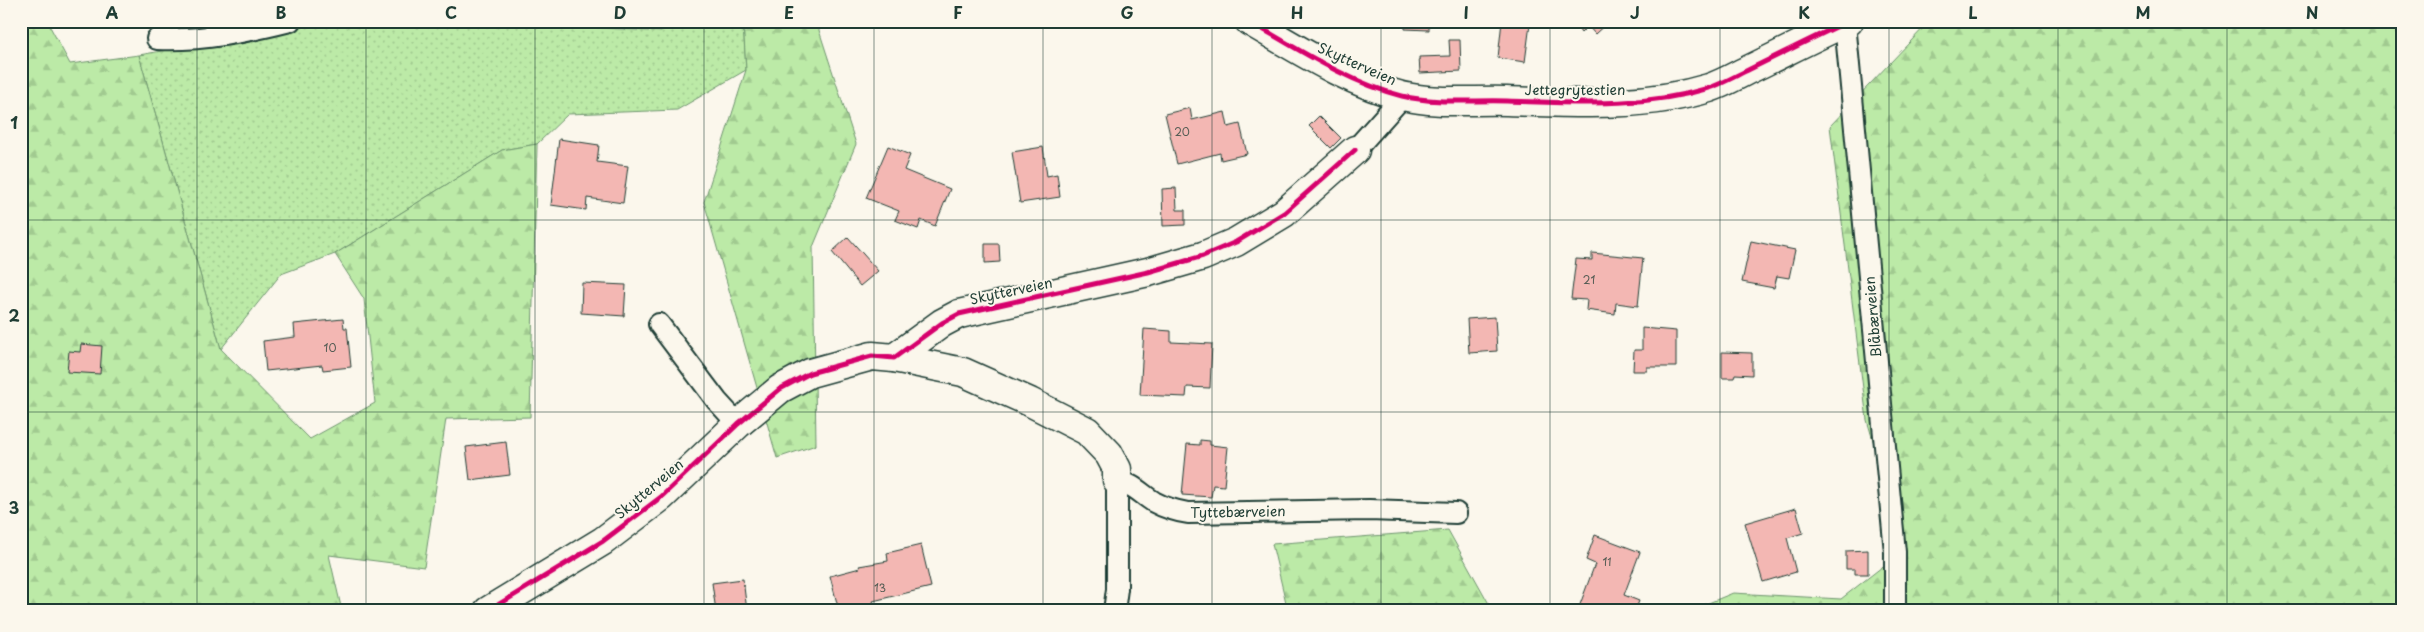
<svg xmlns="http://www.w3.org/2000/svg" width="2424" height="632" font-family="'Playpen Sans',sans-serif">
  <defs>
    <pattern id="grass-dots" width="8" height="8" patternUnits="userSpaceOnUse" patternTransform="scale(1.25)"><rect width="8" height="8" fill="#bceaa7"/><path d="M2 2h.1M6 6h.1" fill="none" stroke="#a1ca90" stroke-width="1.8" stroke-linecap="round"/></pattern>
    <pattern id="forest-firs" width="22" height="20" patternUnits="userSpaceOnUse" patternTransform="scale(1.25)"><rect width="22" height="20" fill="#bceaa7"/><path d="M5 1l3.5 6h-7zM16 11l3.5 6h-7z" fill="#a1ca90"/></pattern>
  </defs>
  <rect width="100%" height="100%" fill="#fbf7ec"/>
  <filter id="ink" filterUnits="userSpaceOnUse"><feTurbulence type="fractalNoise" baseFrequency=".02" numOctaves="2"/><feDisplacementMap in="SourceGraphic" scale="10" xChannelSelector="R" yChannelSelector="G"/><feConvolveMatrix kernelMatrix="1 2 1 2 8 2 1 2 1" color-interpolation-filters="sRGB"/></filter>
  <g filter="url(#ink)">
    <polygon fill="url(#grass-dots)" stroke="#6e946e" points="333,21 546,21 547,24 661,32 661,21 743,21 746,70 677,110 568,114 537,144 502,150 335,254 281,274 221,349 139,55"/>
    <g fill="url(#forest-firs)" stroke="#6e946e">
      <polygon points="21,21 47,21 70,64 139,55 221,349 310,439 375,403 364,299 335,254 502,150 537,144 530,417 446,419 424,567 329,555 342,611 21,611"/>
      <polygon points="743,21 816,21 856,144 813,247 816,445 777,458 704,202 746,70"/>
      <polygon points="1930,21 2403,21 2403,611 1689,611 1733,593 1841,599 1905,549 1867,420 1830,126"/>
      <polygon points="1448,530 1493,611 1288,611 1272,544"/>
    </g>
    <g fill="#f3b7b3" stroke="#1f3d34">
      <polygon points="1362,21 1429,21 1429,30 1405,29 1405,25 1362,23"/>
      <polygon points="1502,21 1530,24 1525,62 1498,58"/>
      <polygon points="1573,21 1609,21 1595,34 1588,26 1581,33"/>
      <polygon points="1449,40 1460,40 1461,71 1420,73 1419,57 1450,56"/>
      <polygon points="1190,108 1192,120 1225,112 1228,127 1240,124 1247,154 1221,160 1220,153 1177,164 1165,114"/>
      <polygon points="1319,116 1341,138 1331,148 1309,126"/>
      <polygon points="559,139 599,145 597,162 628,166 623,203 587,198 586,210 551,205"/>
      <polygon points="888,146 910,155 904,170 950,189 935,226 921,220 918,229 895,220 899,211 866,198"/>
      <polygon points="1043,147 1047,176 1057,174 1060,197 1020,203 1012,152"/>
      <polygon points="1176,188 1177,210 1185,210 1185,225 1163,226 1162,189"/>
      <polygon points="848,237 878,271 860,286 832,252"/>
      <polygon points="1751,241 1795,250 1789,278 1777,276 1774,288 1742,282"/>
      <polygon points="985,244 999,244 1000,262 985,263"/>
      <polygon points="1592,253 1643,258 1638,306 1616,303 1615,314 1586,310 1587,300 1571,299 1576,259 1592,260"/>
      <polygon points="582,283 626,285 624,316 581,313"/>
      <polygon points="1495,317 1497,351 1469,353 1467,319"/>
      <polygon points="343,319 344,328 347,328 351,367 323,370 322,365 266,371 263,341 295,337 294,324"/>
      <polygon points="1642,328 1676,331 1676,367 1647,367 1647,371 1633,371 1634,350 1642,350"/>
      <polygon points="1144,329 1171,331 1171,342 1212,344 1210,388 1187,387 1186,397 1140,395"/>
      <polygon points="81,344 102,346 100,374 67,372 69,351 80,352"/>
      <polygon points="1722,352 1752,353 1752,375 1735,374 1734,378 1722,378"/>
      <polygon points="1200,440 1210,441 1210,445 1228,447 1224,486 1213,485 1211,497 1182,495 1187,444 1200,445"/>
      <polygon points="506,442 510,475 470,480 466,447"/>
      <polygon points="1796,508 1803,533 1787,538 1796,572 1763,582 1745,523"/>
      <polygon points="1595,535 1640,552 1624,595 1639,601 1635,611 1578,610 1595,564 1586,560"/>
      <polygon points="921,545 931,587 873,601 874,604 870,605 871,611 839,611 830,576 860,568 859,566 888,561 887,553"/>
      <polygon points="1868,550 1868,574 1855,574 1855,569 1846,569 1846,551"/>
      <polygon points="743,579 747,611 716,611 712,583"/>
    </g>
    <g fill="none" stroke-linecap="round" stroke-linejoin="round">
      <defs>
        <g id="lane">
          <polyline points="1845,23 1895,552 1895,611"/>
          <path d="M157 39C203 41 246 32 290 21"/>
          <polyline points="1355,150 1403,96"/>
          <polyline points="659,324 717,401 738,424"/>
          <path d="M1114 611 1117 589V480C1134 485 1140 493 1154 502 1165 508 1176 511 1188 513L1369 510 1456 513"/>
        </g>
        <g id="street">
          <path d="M1249 21C1296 48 1349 83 1402 96 1436 104 1472 100 1507 101 1575 103 1643 108 1709 88 1724 83 1737 75 1750 69 1783 53 1816 36 1849 21"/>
          <polyline points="894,358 963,372 1030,402 1087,431 1109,454 1117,469 1117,480"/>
          <polyline points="488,611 603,541 661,497 738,424 780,389 810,373 872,356 894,358 942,323 959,314 1148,272 1203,256 1236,242 1284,213 1355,150"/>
        </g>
      </defs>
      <use href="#lane" stroke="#1f3d34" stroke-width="24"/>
      <use href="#street" stroke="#1f3d34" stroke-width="31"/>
      <use href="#lane" stroke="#fbf7ec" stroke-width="20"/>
      <use href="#street" stroke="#fbf7ec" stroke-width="28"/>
      <defs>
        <g id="cycleway">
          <path d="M1249 21C1296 48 1349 83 1402 96 1436 104 1472 100 1507 101 1575 103 1643 108 1709 88 1724 83 1737 75 1750 69 1783 53 1816 36 1849 21"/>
          <polyline points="488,611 603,541 661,497 738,424 780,389 810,373 872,356 894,358 942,323 959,314 1148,272 1203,256 1236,242 1284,213 1355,150"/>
        </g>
      </defs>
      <use href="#cycleway" stroke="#fbf7ec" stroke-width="8"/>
      <use href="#cycleway" stroke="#d6006c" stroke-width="5"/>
    </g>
  </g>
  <path fill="none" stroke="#1f3d34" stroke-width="1" stroke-opacity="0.55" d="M197 21V611M366 21V611M535 21V611M704 21V611M874 21V611M1043 21V611M1212 21V611M1381 21V611M1550 21V611M1720 21V611M1889 21V611M2058 21V611M2227 21V611M21 220H2403M21 412H2403"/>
  <g text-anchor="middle" stroke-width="4" stroke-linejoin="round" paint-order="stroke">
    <g font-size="11" fill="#545c54">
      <text x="1182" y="136">20</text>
      <text x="1589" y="284">21</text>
      <text x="330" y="352">10</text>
      <text x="1607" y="566">11</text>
      <text x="880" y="592">13</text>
    </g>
    <g font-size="14" fill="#1f3d34" stroke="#fbf7ec">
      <text transform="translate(1357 64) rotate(24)" y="5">Skytterveien</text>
      <text x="1575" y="95">Jettegrytestien</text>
      <text transform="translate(1011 291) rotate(-12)" y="5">Skytterveien</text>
      <text transform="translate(1873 317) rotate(-95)" y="5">Blåbærveien</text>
      <text transform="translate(649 489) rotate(-40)" y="5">Skytterveien</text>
      <text transform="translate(1238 512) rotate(-1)" y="5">Tyttebærveien</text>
    </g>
  </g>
  <rect width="2424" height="632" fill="none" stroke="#fbf7ec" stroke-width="55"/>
  <rect x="28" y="28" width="2368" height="576" fill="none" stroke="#1f3d34" stroke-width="2"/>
  <g font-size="16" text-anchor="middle" font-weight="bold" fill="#1f3d34">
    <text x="112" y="19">A</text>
    <text x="281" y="19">B</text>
    <text x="451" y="19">C</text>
    <text x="620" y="19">D</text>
    <text x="789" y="19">E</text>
    <text x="958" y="19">F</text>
    <text x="1127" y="19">G</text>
    <text x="1297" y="19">H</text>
    <text x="1466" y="19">I</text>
    <text x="1635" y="19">J</text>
    <text x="1804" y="19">K</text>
    <text x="1973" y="19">L</text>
    <text x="2143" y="19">M</text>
    <text x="2312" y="19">N</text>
    <text x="14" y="129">1</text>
    <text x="14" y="322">2</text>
    <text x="14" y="514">3</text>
  </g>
</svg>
